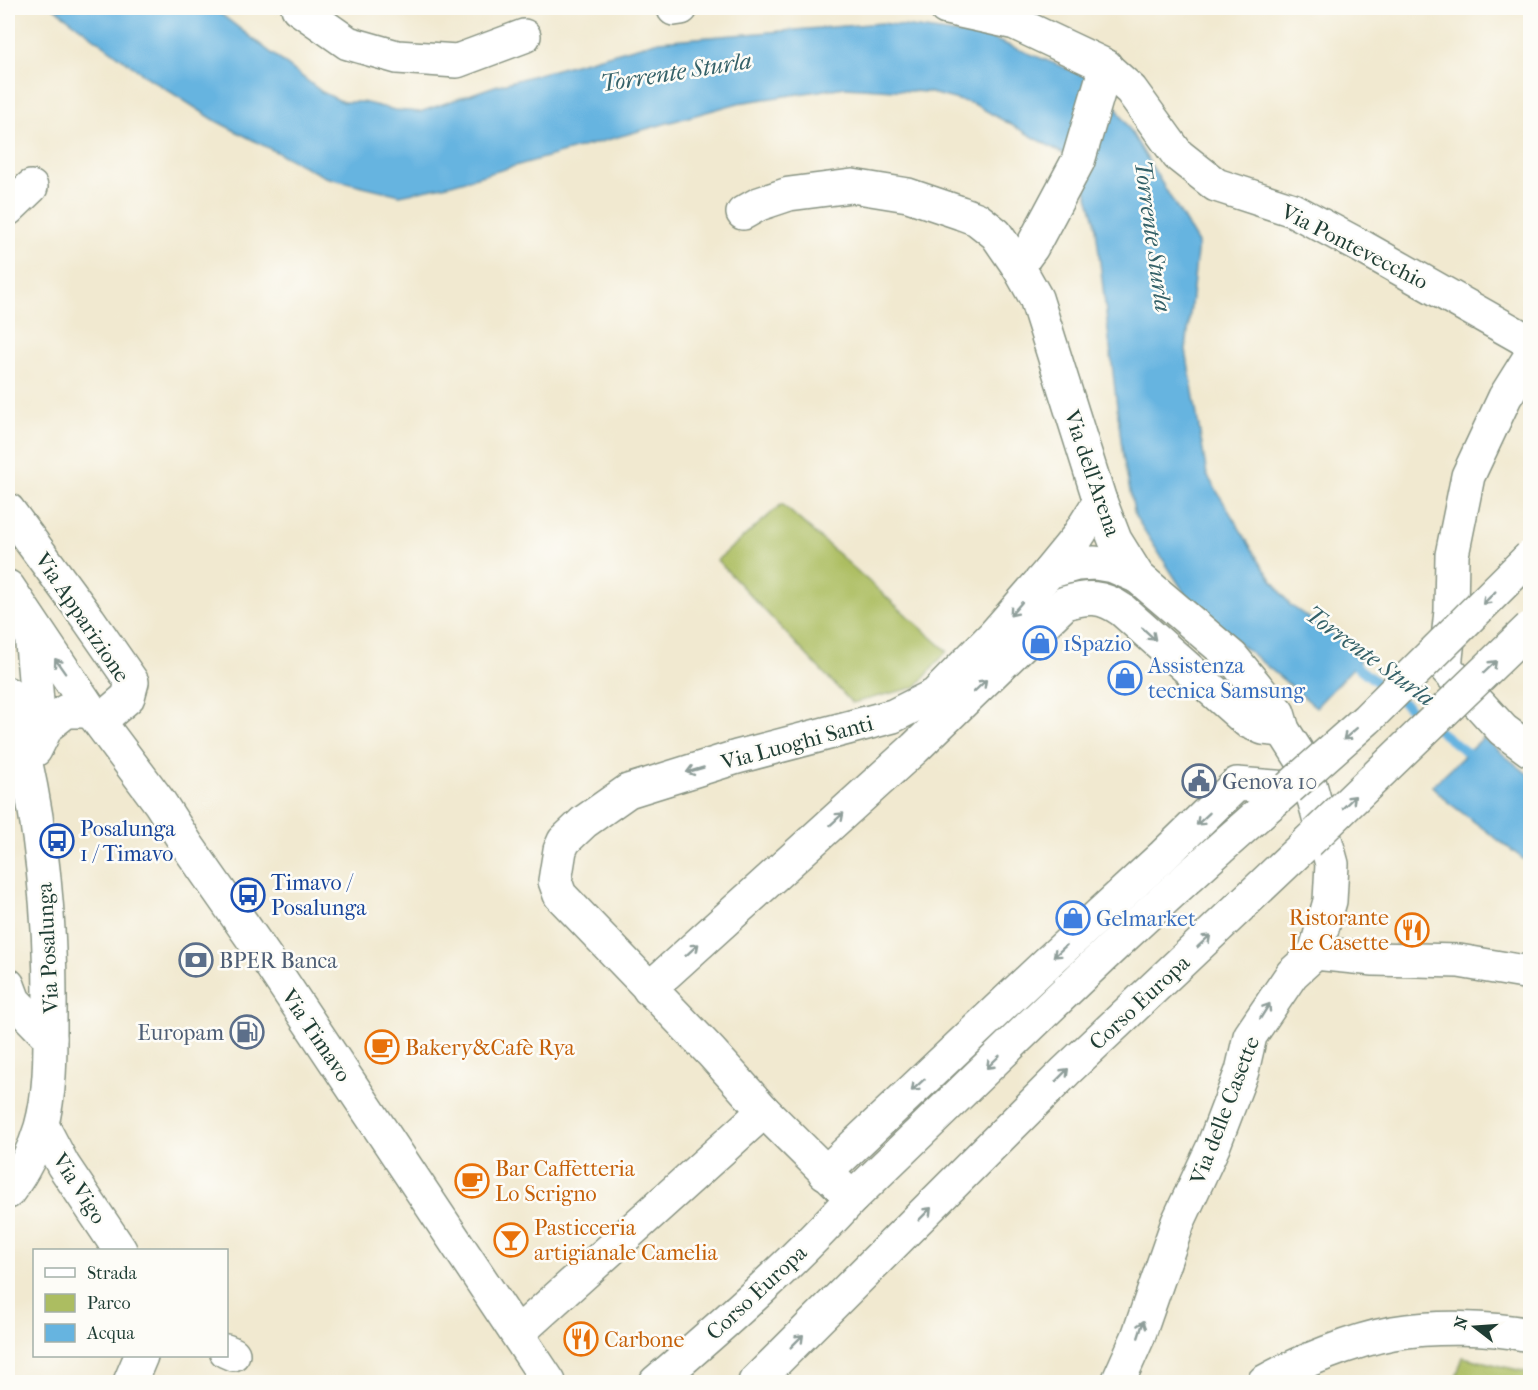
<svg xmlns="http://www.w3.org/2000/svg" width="1538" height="1390" font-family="'IM FELL French Canon',serif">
  <rect width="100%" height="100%" fill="#fdfcf7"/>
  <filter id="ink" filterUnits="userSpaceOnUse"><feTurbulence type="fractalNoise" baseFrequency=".0167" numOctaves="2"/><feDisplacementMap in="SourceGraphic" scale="12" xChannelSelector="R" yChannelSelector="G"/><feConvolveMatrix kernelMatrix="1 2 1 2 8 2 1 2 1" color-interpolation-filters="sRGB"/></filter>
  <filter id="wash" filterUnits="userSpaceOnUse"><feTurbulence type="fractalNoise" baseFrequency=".008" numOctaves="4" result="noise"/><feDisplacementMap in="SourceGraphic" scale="24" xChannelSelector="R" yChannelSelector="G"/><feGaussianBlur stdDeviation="1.35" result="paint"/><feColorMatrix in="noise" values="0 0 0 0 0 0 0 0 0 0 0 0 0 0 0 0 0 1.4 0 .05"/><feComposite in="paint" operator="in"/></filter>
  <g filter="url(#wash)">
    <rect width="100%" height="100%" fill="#f1e9d0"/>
    <g fill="#acbd61" stroke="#667d4a" stroke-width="1.5">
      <polygon points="782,504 947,651 916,687 852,703 717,560"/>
      <polygon points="1463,1357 1527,1372 1524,1382 1454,1382"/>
    </g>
    <g fill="#66b4e0" stroke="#42788a" stroke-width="1.5">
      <polygon points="54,8 213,8 322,92 343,102 362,102 395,110 420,112 495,86 659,41 882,23 990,38 1101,82 1198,243 1186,350 1207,475 1261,564 1290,605 1364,656 1316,707 1191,603 1135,516 1123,457 1095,220 1078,162 974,104 927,92 845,87 738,103 448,185 400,195 325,177 216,121 147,77"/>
      <polygon points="1483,738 1530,776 1530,864 1448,802 1432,786"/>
    </g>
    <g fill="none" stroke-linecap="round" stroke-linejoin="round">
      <polyline stroke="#66b4e0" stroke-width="9" points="1347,659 1475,759"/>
    </g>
  </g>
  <g filter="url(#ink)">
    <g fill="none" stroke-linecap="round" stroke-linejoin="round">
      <defs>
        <g id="minor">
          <polyline points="298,8 348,43 397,57 457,61 524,36"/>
          <polyline points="946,8 1015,23 1102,64 1131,90 1178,155 1216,185 1293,210 1364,248 1530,342"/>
          <polyline points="674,9 681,8"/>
          <polyline points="8,209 31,187"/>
          <polyline points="743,213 759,204 789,194 852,186 908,195 961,213 977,219 996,234 1018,266 1036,298 1100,501 1115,540 1138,577 1232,657 1278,713 1283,730 1304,763 1332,864 1330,901 1315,953"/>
          <polyline points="1018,266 1032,247 1078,161 1106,66"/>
          <polyline points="1530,357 1505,397 1468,476 1452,555 1451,611 1445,667 1503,730 1530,750"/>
          <polyline points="8,510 89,620 132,682 128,697 100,721"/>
          <polyline points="1049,572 1076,539 1100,501"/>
          <polyline points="30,621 40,736"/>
          <path d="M8 694C39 797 51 906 50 1014 50 1052 51 1091 41 1127 34 1151 23 1172 8 1192"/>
          <polyline points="35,750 47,726 66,711 91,711"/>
          <polyline points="8,985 14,1001 50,1038"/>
          <path d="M649 989 915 748 1065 603C1088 596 1102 596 1122 610L1247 721 1263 728 1283 730"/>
          <polyline points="42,1125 63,1165 120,1250"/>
          <polyline points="825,1173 1047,963 1164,855 1237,784 1289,788"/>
          <polyline points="852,1198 764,1111 711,1052 560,895 555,881 560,850 564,841 584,822 628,791 737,757 893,716 935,695 994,635 1049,572 1077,564 1095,563 1113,566 1138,577"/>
          <polyline points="518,1333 764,1111"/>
          <polyline points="226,1351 233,1354"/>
          <polyline points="130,1382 141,1356"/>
          <polyline points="1118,1382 1138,1337 1178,1222 1213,1147 1242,1071 1250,1036 1292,974 1315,953 1374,959 1459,961 1530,973"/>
          <path d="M1264 1382C1299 1362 1354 1340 1393 1333 1436 1326 1488 1327 1530 1335"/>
        </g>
        <g id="major">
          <polyline points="8,587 91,711 160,803 187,845 271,965 549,1382"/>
          <path d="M656 1382C724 1324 792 1264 852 1198 996 1060 1137 918 1289 788"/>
          <polyline points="755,1382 1066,1071 1307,843"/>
        </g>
      </defs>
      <use href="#minor" stroke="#889382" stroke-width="36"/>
      <use href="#major" stroke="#889382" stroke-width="36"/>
      <use href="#minor" stroke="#fff" stroke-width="33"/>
      <use href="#major" stroke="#fff" stroke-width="33"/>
      <defs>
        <g id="major-bridge">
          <polyline points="1289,788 1367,719 1530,557"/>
          <polyline points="1307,843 1530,628"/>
        </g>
      </defs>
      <use href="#major-bridge" stroke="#889382" stroke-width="36" stroke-linecap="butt"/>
      <use href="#major-bridge" stroke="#fff" stroke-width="33"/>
    </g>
    <defs><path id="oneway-shaft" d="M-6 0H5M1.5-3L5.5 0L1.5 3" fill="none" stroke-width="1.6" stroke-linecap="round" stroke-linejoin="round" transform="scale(1.5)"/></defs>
    <g stroke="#8f9e9a">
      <use href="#oneway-shaft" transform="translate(1489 598) rotate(135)"/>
      <use href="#oneway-shaft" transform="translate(1016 609) rotate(131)"/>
      <use href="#oneway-shaft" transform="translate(1149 634) rotate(42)"/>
      <use href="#oneway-shaft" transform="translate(60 666) rotate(-125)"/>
      <use href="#oneway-shaft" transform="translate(1490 667) rotate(-44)"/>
      <use href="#oneway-shaft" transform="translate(980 686) rotate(-44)"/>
      <use href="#oneway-shaft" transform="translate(1350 734) rotate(139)"/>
      <use href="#oneway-shaft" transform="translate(695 770) rotate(164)"/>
      <use href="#oneway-shaft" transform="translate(1349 802) rotate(-44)"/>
      <use href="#oneway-shaft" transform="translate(837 819) rotate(-42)"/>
      <use href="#oneway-shaft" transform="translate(1203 819) rotate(137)"/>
      <use href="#oneway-shaft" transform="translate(1204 941) rotate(-43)"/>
      <use href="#oneway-shaft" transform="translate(692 950) rotate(-42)"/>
      <use href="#oneway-shaft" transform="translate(1060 951) rotate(138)"/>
      <use href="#oneway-shaft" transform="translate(1265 1011) rotate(-58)"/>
      <use href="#oneway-shaft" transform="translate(993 1062) rotate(136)"/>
      <use href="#oneway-shaft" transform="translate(1062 1075) rotate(-45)"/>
      <use href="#oneway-shaft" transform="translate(918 1085) rotate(137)"/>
      <use href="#oneway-shaft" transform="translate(925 1214) rotate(-45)"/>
      <use href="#oneway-shaft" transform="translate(1141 1329) rotate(-72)"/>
      <use href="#oneway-shaft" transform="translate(797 1341) rotate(-45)"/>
    </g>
  </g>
  <defs>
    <symbol id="shop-ring" viewBox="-11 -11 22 22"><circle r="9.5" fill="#fdfcf7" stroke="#3f7fe0" stroke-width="1.5"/><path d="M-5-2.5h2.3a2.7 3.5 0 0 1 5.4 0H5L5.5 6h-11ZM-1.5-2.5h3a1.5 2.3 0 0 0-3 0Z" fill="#3f7fe0"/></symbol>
    <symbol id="civic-ring" viewBox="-11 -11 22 22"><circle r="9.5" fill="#fdfcf7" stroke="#5c6f8a" stroke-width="1.5"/><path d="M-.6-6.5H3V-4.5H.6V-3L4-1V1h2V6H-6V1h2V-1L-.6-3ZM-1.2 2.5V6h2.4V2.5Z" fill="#5c6f8a"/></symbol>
    <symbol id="bus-ring" viewBox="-11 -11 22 22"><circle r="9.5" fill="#fdfcf7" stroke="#1a4fb4" stroke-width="1.5"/><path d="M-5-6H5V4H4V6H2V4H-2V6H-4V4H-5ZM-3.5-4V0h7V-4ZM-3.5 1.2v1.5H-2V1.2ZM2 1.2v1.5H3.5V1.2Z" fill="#1a4fb4"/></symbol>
    <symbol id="restaurant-ring" viewBox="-11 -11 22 22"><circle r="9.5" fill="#fdfcf7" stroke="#e8710a" stroke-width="1.5"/><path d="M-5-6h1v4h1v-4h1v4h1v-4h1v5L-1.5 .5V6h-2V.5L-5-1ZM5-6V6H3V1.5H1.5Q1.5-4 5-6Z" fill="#e8710a"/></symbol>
    <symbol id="bank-ring" viewBox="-11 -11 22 22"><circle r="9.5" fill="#fdfcf7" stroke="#5c6f8a" stroke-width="1.5"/><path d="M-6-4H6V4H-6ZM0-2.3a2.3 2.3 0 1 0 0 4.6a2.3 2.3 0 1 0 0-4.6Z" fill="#5c6f8a"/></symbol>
    <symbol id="fuel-ring" viewBox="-11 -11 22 22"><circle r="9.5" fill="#fdfcf7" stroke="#5c6f8a" stroke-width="1.5"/><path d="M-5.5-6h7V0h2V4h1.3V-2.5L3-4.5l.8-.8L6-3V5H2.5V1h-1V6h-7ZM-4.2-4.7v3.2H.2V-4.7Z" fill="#5c6f8a"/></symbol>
    <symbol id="cafe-ring" viewBox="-11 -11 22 22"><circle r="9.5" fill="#fdfcf7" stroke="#e8710a" stroke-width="1.5"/><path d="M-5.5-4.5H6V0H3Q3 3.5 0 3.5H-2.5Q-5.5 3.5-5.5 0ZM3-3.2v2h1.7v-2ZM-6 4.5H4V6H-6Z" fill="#e8710a"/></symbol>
    <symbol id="bar-ring" viewBox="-11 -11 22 22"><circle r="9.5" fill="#fdfcf7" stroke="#e8710a" stroke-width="1.5"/><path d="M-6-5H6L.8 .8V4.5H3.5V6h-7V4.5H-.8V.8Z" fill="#e8710a"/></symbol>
  </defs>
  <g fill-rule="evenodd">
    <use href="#shop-ring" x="1021" y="624" width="38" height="38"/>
    <use href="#shop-ring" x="1106" y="659" width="38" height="38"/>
    <use href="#civic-ring" x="1180" y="762" width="38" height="38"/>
    <use href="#bus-ring" x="38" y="822" width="38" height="38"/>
    <use href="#bus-ring" x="229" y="876" width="38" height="38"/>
    <use href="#shop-ring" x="1054" y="899" width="38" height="38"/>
    <use href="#restaurant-ring" x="1393" y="911" width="38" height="38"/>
    <use href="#bank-ring" x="177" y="941" width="38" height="38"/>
    <use href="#fuel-ring" x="228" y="1013" width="38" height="38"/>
    <use href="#cafe-ring" x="363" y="1028" width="38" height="38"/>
    <use href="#cafe-ring" x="453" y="1162" width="38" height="38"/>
    <use href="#bar-ring" x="492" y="1221" width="38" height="38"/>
    <use href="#restaurant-ring" x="562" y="1320" width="38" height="38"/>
  </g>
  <g text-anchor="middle" stroke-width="5" stroke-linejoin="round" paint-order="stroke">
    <g font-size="22" fill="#1f3d34" stroke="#fdfcf7">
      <text transform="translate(1355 246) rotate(27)" y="8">Via Pontevecchio</text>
      <text transform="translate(1093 473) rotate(71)" y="8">Via dell'Arena</text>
      <text transform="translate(83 617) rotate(56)" y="8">Via Apparizione</text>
      <text transform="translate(797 742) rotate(-15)" y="8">Via Luoghi Santi</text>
      <text transform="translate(47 948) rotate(-93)" y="8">Via Posalunga</text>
      <text transform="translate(1139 1002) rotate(-43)" y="8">Corso Europa</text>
      <text transform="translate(317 1035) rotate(56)" y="8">Via Timavo</text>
      <text transform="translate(1224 1110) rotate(-69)" y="8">Via delle Casette</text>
      <text transform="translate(80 1188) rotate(57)" y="8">Via Vigo</text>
      <text transform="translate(756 1292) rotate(-43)" y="8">Corso Europa</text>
    </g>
    <g font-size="22" fill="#366cbe" stroke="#fdfcf7" text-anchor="start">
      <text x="1063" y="651">1Spazio</text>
      <text x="1148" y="673">Assistenza<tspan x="1148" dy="25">tecnica Samsung</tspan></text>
      <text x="1096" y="926">Gelmarket</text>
    </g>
    <g font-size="22" fill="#4e5e75" stroke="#fdfcf7" text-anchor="start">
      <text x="1222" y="789">Genova 10</text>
      <text x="219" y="968">BPER Banca</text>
      <text x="224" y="1040" text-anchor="end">Europam</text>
    </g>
    <g font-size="22" fill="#164399" stroke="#fdfcf7" text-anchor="start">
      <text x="80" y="836">Posalunga<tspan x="80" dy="25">1 / Timavo</tspan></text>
      <text x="271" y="890">Timavo /<tspan x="271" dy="25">Posalunga</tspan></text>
    </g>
    <g font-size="22" fill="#c56008" stroke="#fdfcf7" text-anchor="start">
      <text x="1389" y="925" text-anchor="end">Ristorante<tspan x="1389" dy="25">Le Casette</tspan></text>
      <text x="405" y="1055">Bakery&amp;Cafè Rya</text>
      <text x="495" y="1176">Bar Caffetteria<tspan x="495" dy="25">Lo Scrigno</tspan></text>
      <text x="534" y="1235">Pasticceria<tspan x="534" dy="25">artigianale Camelia</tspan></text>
      <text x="604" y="1347">Carbone</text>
    </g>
    <g font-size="24" font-style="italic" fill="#346168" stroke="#fdfcf7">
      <text transform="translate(676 72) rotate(-9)" y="8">Torrente Sturla</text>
      <text transform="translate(1153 236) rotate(82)" y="8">Torrente Sturla</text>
      <text transform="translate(1370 656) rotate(36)" y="8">Torrente Sturla</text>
    </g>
  </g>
  <rect width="1538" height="1390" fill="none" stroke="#fdfcf7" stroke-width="30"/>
  <rect x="33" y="1249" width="195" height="108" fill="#fdfcf7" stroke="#a4b0a9" stroke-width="1.5"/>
  <rect x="45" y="1268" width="30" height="9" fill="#ffffff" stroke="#a4b0a9" stroke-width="1.5"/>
  <text x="87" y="1279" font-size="18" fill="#1f3d34">Strada</text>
  <rect x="45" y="1294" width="30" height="18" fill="#acbd61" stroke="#a4b0a9" stroke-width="1.5"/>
  <text x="87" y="1309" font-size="18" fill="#1f3d34">Parco</text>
  <rect x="45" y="1324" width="30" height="18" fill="#66b4e0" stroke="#a4b0a9" stroke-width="1.5"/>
  <text x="87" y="1339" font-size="18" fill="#1f3d34">Acqua</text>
  <g transform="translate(1475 1327) rotate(287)" stroke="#fdfcf7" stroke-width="4.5" paint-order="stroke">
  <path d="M0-4.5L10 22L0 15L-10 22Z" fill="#1f3d34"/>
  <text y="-9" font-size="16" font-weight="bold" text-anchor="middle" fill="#1f3d34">N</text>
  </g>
</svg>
